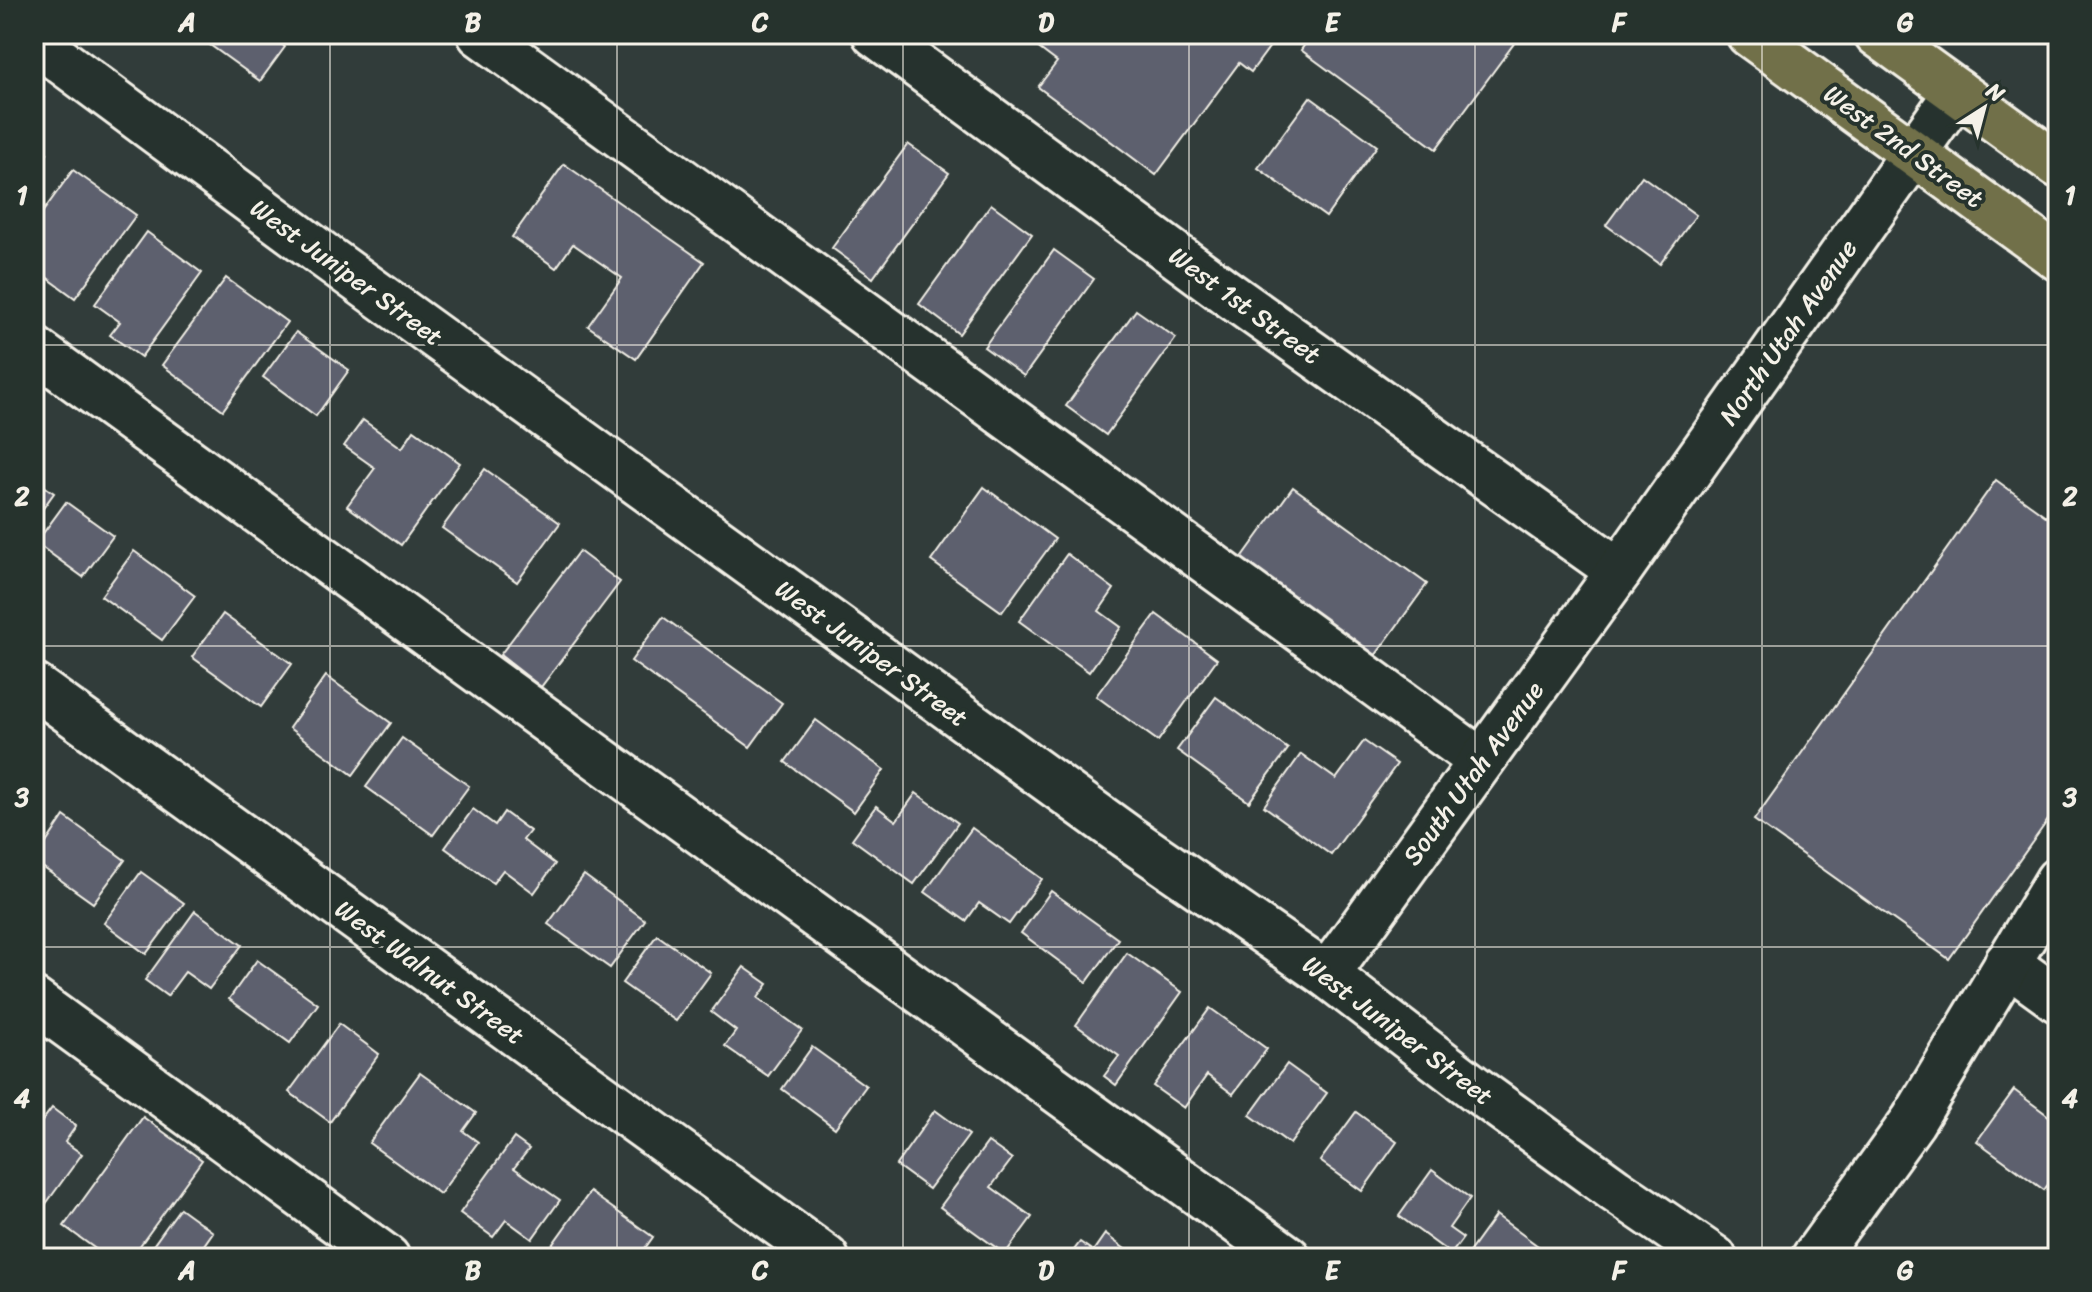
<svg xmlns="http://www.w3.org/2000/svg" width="2092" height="1292" font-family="Sriracha,sans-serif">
  <rect width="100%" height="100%" fill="#313c3a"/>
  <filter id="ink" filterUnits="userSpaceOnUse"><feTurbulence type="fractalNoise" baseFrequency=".0125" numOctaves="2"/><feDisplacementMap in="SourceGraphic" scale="16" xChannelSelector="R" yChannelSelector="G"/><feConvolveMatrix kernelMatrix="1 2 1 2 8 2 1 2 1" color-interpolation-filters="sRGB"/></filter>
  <g filter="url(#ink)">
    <g fill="#5d606e" stroke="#f4f1e8" stroke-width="2">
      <polygon points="201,34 271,34 285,47 260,81 199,37"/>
      <polygon points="1020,34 1279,34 1251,72 1239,63 1156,175 1038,87 1057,62"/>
      <polygon points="1312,34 1521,34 1436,149 1301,50"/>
      <polygon points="1310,97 1377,146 1326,217 1258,168"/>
      <polygon points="34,144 47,153 34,171"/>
      <polygon points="908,144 949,173 873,278 832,248"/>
      <polygon points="564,164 704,262 636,359 588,326 622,278 573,244 556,268 512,237"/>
      <polygon points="73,170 136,215 75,298 34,268 34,224"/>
      <polygon points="1642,176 1696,215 1660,264 1606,225"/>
      <polygon points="991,204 1032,234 959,334 919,304"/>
      <polygon points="147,232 202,273 141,357 110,335 120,322 95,304"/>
      <polygon points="1054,250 1094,279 1024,376 984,347"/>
      <polygon points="226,278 287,322 223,410 162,365"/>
      <polygon points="1136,310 1176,338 1106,435 1066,406"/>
      <polygon points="296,332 349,370 316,416 263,377"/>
      <polygon points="363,420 402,448 414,430 460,463 401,545 347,506 375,468 344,446"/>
      <polygon points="485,469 560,523 517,582 442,528"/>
      <polygon points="34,479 54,493 34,521"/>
      <polygon points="1996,480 2058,525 2058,806 1949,959 1754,820"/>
      <polygon points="984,487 1055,539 1002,612 931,561"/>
      <polygon points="1293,487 1427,584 1375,656 1241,559"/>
      <polygon points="66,502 113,536 83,577 36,543"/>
      <polygon points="134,551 195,596 162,640 101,596"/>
      <polygon points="579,551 620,582 541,687 500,655"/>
      <polygon points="1067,554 1114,589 1099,611 1121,627 1089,672 1019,621"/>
      <polygon points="223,614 292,664 261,707 192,657"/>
      <polygon points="1156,614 1217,659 1158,741 1096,696"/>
      <polygon points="663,617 782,703 750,747 631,661"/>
      <polygon points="326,676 391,723 353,775 289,728"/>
      <polygon points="1216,697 1288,749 1249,802 1177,750"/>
      <polygon points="816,720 884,770 854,812 785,762"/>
      <polygon points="402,738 469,786 433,835 366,787"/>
      <polygon points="1364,741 1397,764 1331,855 1264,806 1301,754 1336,779"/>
      <polygon points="916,793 958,823 914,884 852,839 876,806 896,821"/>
      <polygon points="473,809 495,825 504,812 530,831 523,840 555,864 534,893 503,870 493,883 445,848"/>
      <polygon points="64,816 125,860 93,903 34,861"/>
      <polygon points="972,828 1042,879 1009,924 979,903 966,921 925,892"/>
      <polygon points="141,872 184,903 146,954 104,923"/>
      <polygon points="584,875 645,920 610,968 548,924"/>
      <polygon points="1051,891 1118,939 1087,982 1021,933"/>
      <polygon points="195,911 242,945 209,989 185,972 167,996 145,980"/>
      <polygon points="657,935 711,973 676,1021 622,983"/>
      <polygon points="1127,953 1182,992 1116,1085 1104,1076 1119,1056 1076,1025"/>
      <polygon points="257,960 318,1004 290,1043 229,999"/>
      <polygon points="744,967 768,984 758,998 802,1030 768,1076 725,1046 736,1031 711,1012"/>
      <polygon points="1210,1008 1267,1049 1233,1094 1207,1075 1184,1108 1153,1086"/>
      <polygon points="339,1024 379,1054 330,1122 289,1092"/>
      <polygon points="812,1047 866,1086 835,1128 782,1089"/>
      <polygon points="1287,1064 1327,1093 1290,1144 1250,1115"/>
      <polygon points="420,1073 476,1113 463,1131 478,1142 440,1194 369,1143"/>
      <polygon points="2014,1090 2058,1123 2058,1170 2044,1190 1977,1141"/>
      <polygon points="52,1108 76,1126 65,1142 82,1154 40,1212 34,1208 34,1132"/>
      <polygon points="935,1110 969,1135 929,1189 896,1165"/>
      <polygon points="1356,1112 1397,1142 1362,1191 1320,1161"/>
      <polygon points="143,1117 202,1160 131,1258 108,1258 64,1226"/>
      <polygon points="514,1138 529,1149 514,1168 560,1200 532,1239 506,1220 493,1237 460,1213"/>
      <polygon points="988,1142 1012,1159 991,1187 1032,1217 1005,1254 940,1207"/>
      <polygon points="1432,1170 1470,1198 1449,1228 1463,1238 1451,1254 1399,1216"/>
      <polygon points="590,1192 653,1237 638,1258 556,1258 547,1252"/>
      <polygon points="180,1208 213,1232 197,1255 201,1258 144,1258"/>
      <polygon points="1496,1215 1553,1257 1552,1258 1465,1258"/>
      <polygon points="1105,1234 1129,1252 1125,1258 1068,1258 1080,1242 1093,1251"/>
    </g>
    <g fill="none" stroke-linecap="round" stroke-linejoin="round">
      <defs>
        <g id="minor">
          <polyline points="480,34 1481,761"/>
          <polyline points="875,34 1227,293 1619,571"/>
          <polyline points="34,41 326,257 1127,837 1327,975 1481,1093 1615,1190 1714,1258"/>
          <polyline points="34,349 1288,1258"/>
          <polyline points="34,686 826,1258"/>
          <polyline points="2007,963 2058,1000"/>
          <polyline points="1327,975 1619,571 1957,92"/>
          <polyline points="34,1001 387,1258"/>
          <polyline points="1814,1258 1913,1121 2058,880"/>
        </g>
        <g id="major">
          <polyline points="1749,34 2058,258"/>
          <polyline points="1877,34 2058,165"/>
        </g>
      </defs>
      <use href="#minor" stroke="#f4f1e8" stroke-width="50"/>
      <use href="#major" stroke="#f4f1e8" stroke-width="50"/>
      <use href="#minor" stroke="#26332d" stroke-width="44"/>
      <use href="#major" stroke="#71704a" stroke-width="44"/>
    </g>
  </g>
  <path fill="none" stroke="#f4f1e8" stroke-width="2" stroke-opacity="0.55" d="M330 34V1258M617 34V1258M903 34V1258M1189 34V1258M1475 34V1258M1762 34V1258M34 345H2058M34 646H2058M34 947H2058"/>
  <g text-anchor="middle" stroke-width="8" stroke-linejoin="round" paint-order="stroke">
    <g font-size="26" fill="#f4f1e8" stroke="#26332d">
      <text transform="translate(1904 146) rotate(36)" y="9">West 2nd Street</text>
      <text transform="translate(347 272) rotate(36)" y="9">West Juniper Street</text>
      <text transform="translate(1245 305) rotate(36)" y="9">West 1st Street</text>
      <text transform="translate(1788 332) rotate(-55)" y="9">North Utah Avenue</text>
      <text transform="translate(872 653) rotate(36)" y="9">West Juniper Street</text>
      <text transform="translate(1473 773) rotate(-54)" y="9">South Utah Avenue</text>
      <text transform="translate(430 972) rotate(36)" y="9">West Walnut Street</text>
      <text transform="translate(1398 1030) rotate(37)" y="9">West Juniper Street</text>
    </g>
  </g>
  <rect width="2092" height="1292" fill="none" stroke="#26332d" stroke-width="88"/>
  <g transform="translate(1984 108) rotate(36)" stroke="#26332d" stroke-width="6" paint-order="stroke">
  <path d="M0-6L14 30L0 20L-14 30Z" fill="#f4f1e8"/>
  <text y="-12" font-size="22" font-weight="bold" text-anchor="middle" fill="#f4f1e8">N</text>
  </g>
  <rect x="44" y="44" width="2004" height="1204" fill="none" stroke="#f4f1e8" stroke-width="3"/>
  <g font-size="26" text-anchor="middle" font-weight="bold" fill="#f4f1e8">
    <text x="187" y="31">A</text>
    <text x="473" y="31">B</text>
    <text x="760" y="31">C</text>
    <text x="1046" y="31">D</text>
    <text x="1332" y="31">E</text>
    <text x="1619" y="31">F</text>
    <text x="1905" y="31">G</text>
    <text x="22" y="204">1</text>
    <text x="2070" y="204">1</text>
    <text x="22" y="505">2</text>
    <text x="2070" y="505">2</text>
    <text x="22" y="806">3</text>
    <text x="2070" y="806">3</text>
    <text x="22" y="1107">4</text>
    <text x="2070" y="1107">4</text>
    <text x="187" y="1279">A</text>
    <text x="473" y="1279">B</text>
    <text x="760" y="1279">C</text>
    <text x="1046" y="1279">D</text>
    <text x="1332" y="1279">E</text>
    <text x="1619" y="1279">F</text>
    <text x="1905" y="1279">G</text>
  </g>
</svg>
